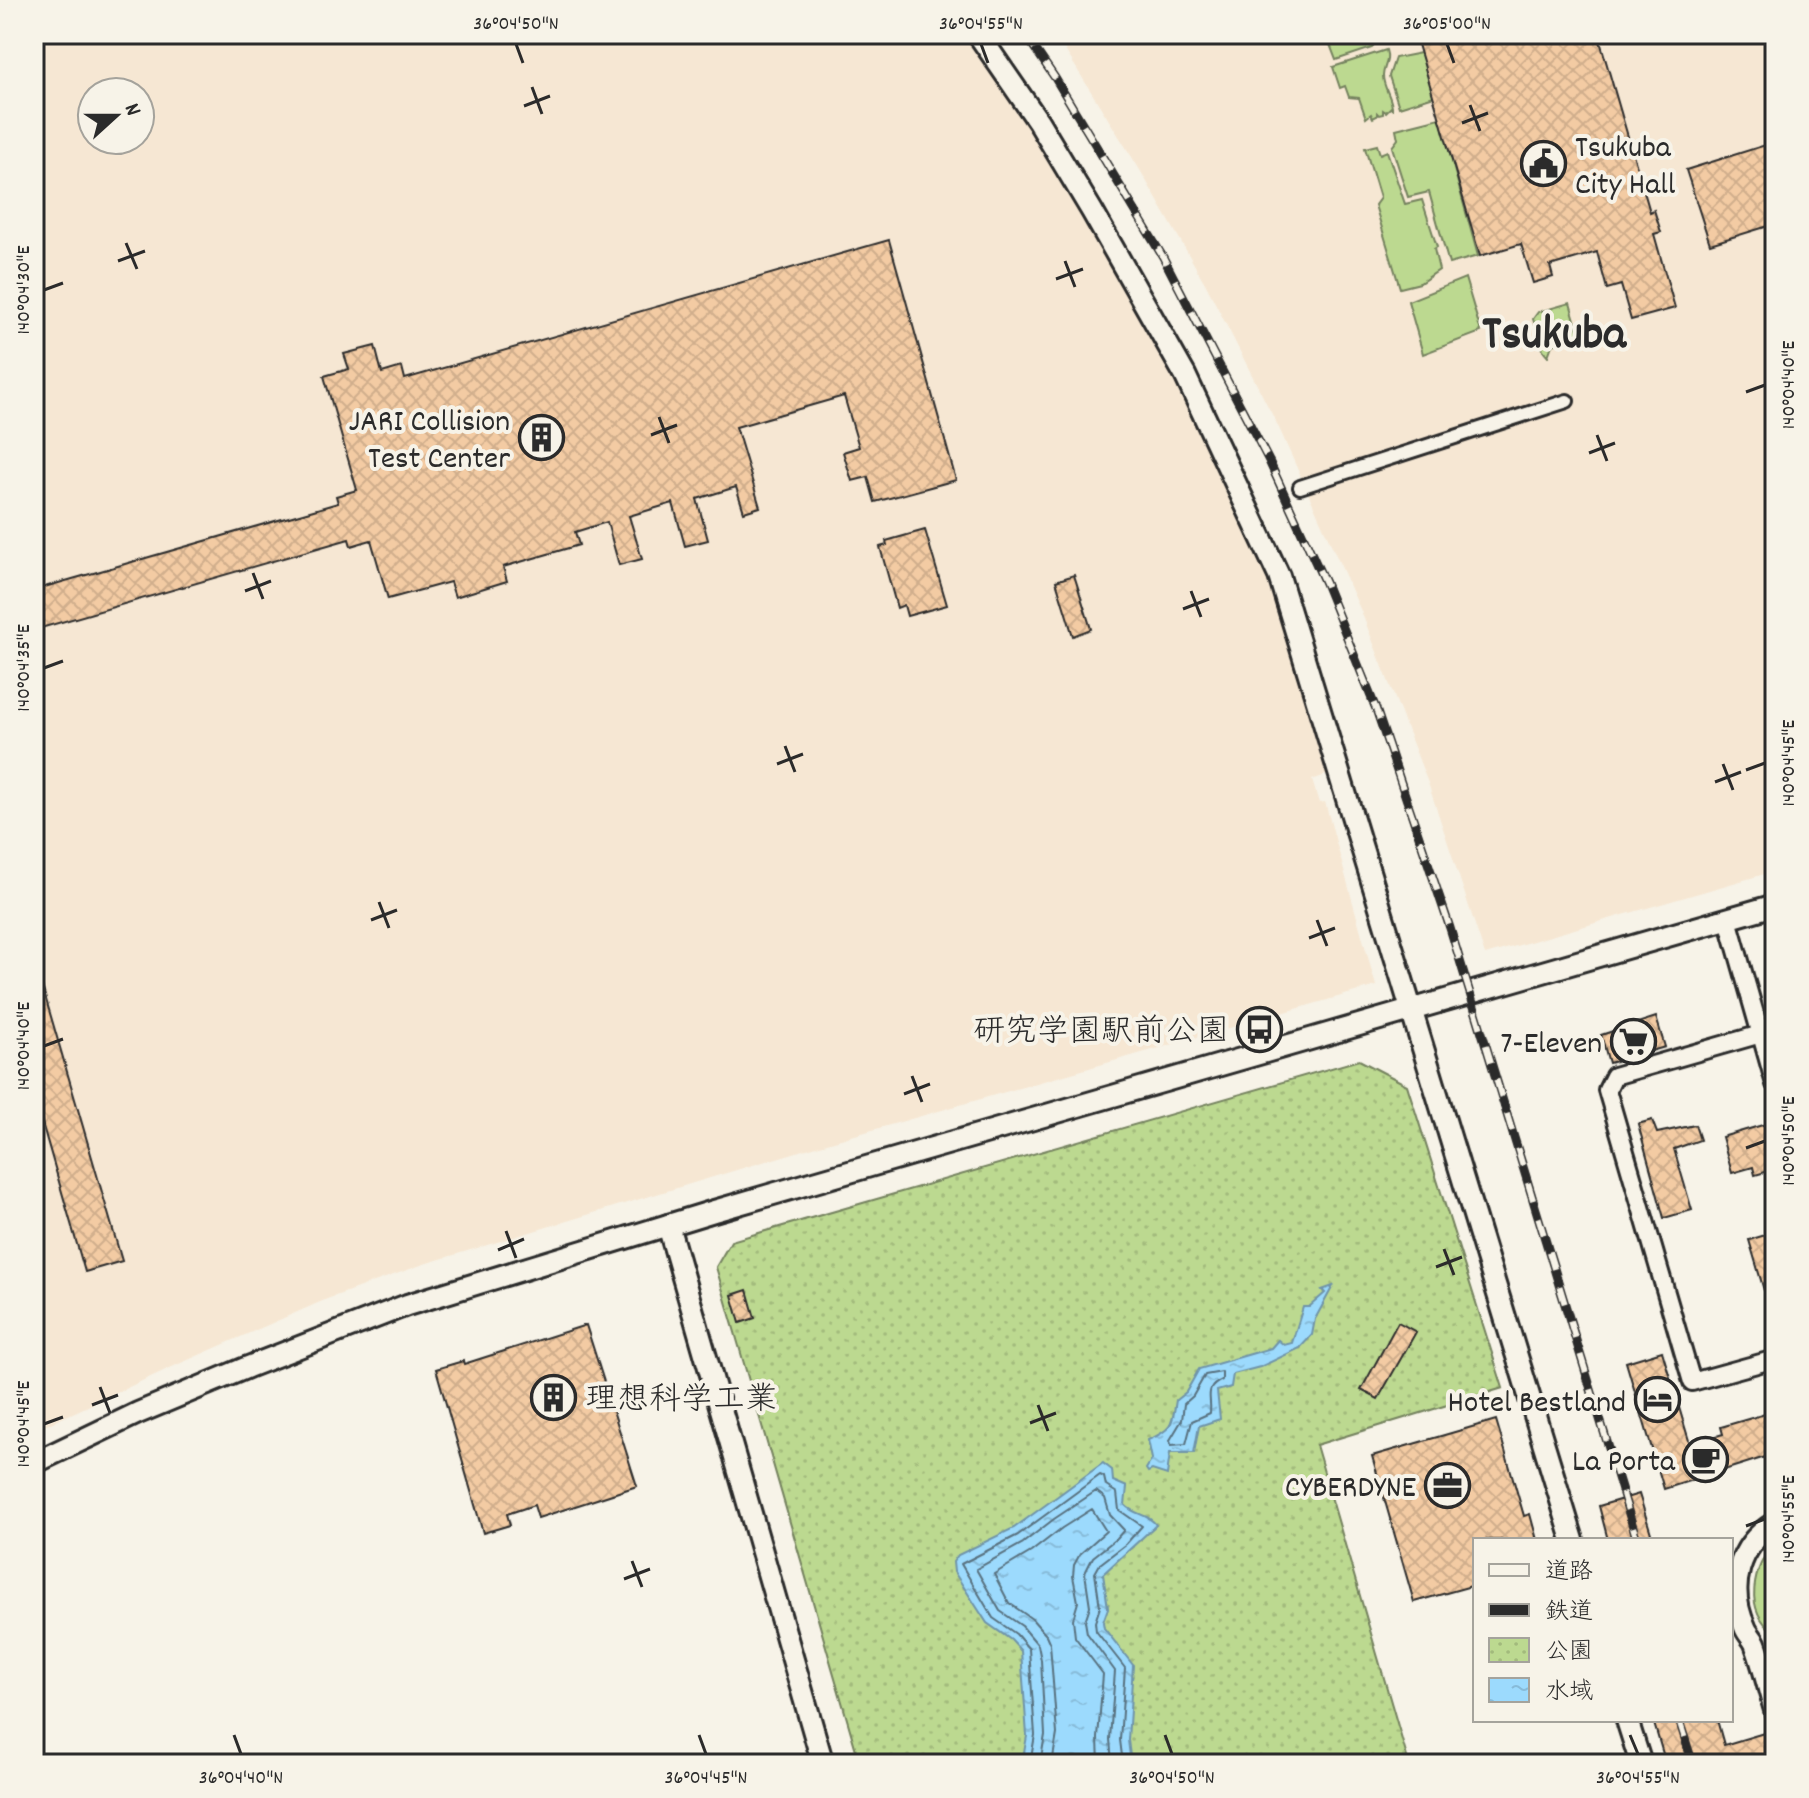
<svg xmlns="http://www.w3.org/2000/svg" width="1809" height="1798" font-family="Dekko,'Klee One',sans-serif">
  <defs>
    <pattern id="park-dots" width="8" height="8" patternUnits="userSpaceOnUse" patternTransform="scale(2)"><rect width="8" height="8" fill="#bcd990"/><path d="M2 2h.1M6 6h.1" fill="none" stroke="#a2ba7c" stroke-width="1.8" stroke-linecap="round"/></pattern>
    <pattern id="water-ripples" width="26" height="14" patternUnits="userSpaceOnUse" patternTransform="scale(2)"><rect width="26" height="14" fill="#9cdafd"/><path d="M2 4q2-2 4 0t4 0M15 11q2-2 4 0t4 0" fill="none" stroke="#87bbd9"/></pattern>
    <pattern id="building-cross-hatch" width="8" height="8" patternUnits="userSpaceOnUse" patternTransform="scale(2)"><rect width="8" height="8" fill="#f3cba3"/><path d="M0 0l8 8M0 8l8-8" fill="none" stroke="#d0ae8c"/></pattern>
  </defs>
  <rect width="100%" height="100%" fill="#f7f3e8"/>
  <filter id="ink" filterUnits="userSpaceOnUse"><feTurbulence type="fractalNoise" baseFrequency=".0125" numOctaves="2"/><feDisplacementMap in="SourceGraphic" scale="16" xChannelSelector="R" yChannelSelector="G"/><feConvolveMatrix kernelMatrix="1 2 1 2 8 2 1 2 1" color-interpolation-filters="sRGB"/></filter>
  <g filter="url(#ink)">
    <g fill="#f6e7d3" fill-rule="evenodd">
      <path d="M34 34H970L1061 173 1167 358 1274 581 1331 773 1312 780 1319 803 1325 802 1376 986 820 1145 424 1264 327 1299 172 1367 34 1431ZM92 92H140V140H92Z"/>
      <polygon points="1055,34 1775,34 1775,871 1485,955 1428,783 1361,611 1279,428 1206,285 1140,170"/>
    </g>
    <g fill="#bcd990" stroke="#74825e" stroke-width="2">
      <polygon points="1326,34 1379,34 1372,48 1336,60"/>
      <path d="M1386 50C1390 62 1383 66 1383 76 1383 88 1393 98 1392 110L1391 107 1386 112 1383 110V114L1379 115 1377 113V116L1373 118 1371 114 1366 118 1359 98 1349 97 1345 86 1340 88 1333 67Z"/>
      <polygon points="1421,53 1434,96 1399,107 1389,76 1395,58"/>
      <polygon points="1440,118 1478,256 1449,264 1429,192 1408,197 1392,147 1398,139 1396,129"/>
      <polygon points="1377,145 1380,154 1387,151 1405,204 1422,200 1437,247 1434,249 1439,270 1420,283 1400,288 1375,205 1380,198 1365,148"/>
      <polygon points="1465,278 1481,332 1423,354 1408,301"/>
      <polygon points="1570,303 1581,340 1575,342 1572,339 1552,345 1548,356 1543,350 1533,319 1538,312"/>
      <path d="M1775 1542V1633C1742 1610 1753 1568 1775 1542Z"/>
    </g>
    <polygon fill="url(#park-dots)" stroke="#74825e" stroke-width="2" points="1359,1060 1407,1085 1503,1388 1316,1445 1409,1764 860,1764 716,1267 731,1241"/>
    <g fill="url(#water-ripples)" stroke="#6f94a9" stroke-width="2">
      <path d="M1333 1286 1315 1319 1312 1335 1300 1348 1260 1367 1233 1374 1231 1387 1217 1391 1220 1419 1199 1426 1194 1453H1170L1167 1475 1152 1470 1148 1472 1146 1469 1152 1459 1148 1440C1173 1429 1172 1425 1176 1400L1186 1392 1199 1369 1271 1348 1278 1340 1284 1345 1292 1343 1303 1307H1309L1325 1293 1322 1290Z"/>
      <path d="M1103 1463 1112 1470 1113 1481 1127 1487 1125 1505C1134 1515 1149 1514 1156 1525L1103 1574 1108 1608 1103 1622 1104 1628 1133 1665 1128 1740 1131 1764H1022L1027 1736 1021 1651 1011 1640 987 1623 954 1572 953 1562 958 1555 1014 1528Z"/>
    </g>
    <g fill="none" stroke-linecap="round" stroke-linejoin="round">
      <g stroke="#58717f" stroke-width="2">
        <path d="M1222 1372V1380C1203 1389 1212 1397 1210 1413L1192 1421 1186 1444 1171 1445 1170 1440 1182 1420 1184 1404 1193 1396 1205 1375Z"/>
        <polyline points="1030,1764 1035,1735 1029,1649 1016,1634 993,1618 961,1564 1018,1535 1100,1475 1104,1477 1106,1486 1117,1493 1119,1510 1142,1526 1126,1544 1100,1564 1095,1573 1100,1607 1095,1622 1096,1631 1125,1668 1120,1740 1123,1764"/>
        <polyline points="1040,1764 1045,1735 1041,1660 1038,1645 1022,1626 1000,1611 976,1569 1023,1543 1054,1519 1096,1491 1105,1498 1110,1515 1124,1530 1117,1538 1093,1557 1085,1573 1090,1606 1085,1621 1087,1633 1115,1671 1110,1739 1112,1764"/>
        <polyline points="1052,1764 1057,1734 1050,1644 1046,1635 1032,1619 1009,1603 994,1574 1031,1552 1062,1528 1092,1509 1106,1531 1080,1554 1074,1565 1073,1576 1078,1602 1073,1619 1075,1637 1103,1674 1098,1738 1099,1764"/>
      </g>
    </g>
    <g fill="url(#building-cross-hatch)" stroke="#2b2b2b" stroke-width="2">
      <polygon points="1415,34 1598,34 1650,212 1654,210 1661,232 1654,234 1675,308 1631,320 1621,285 1607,289 1597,252 1550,266 1553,277 1533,283 1521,244 1480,256"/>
      <polygon points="1775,142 1775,224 1710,244 1686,170"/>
      <polygon points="889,240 956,480 875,502 868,477 852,481 843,452 859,447 844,396 736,427 760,507 744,512 736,487 697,499 708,540 685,546 673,503 629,516 642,559 619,565 607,522 575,532 579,545 503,567 507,581 455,597 450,582 388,599 371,540 351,546 349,539 34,630 34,590 338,503 336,496 357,490 324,376 349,369 344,354 375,346 382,373 402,367 405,379"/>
      <polygon points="925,530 947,605 907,616 904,605 897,608 880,547 887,545 886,541"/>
      <polygon points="1074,575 1091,629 1073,636 1056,581"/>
      <polygon points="34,972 38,972 122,1261 85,1272 34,1095"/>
      <polygon points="1656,1017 1665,1047 1609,1063 1601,1035"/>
      <polygon points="1652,1120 1657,1133 1695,1125 1700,1140 1674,1149 1692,1210 1664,1218 1638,1124"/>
      <polygon points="1766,1124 1775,1155 1775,1161 1767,1163 1769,1171 1755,1175 1753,1167 1732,1173 1722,1137"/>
      <polygon points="1775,1232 1775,1313 1771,1314 1749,1240"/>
      <polygon points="747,1290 755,1318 740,1323 732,1295"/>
      <polygon points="1398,1322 1416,1332 1378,1399 1361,1390"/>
      <polygon points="586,1325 637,1486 538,1518 534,1505 507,1514 510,1525 483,1533 436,1369 463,1361 464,1364"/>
      <polygon points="1662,1351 1690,1444 1723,1434 1721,1427 1775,1411 1775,1454 1664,1489 1626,1362"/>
      <polygon points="1496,1420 1524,1516 1530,1514 1537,1540 1475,1540 1475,1585 1414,1602 1372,1456"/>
      <polygon points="1639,1494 1653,1540 1608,1540 1599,1506"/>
      <polygon points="1653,1720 1717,1720 1724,1745 1764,1733 1774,1764 1666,1764"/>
    </g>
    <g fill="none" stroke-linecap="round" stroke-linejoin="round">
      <defs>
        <polyline id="pedestrian" points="1300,487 1567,401"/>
        <g id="minor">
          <polyline points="1728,919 1775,1084"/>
          <polyline points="1775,1030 1614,1076 1607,1090 1692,1382 1775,1359"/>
        </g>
        <g id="tertiary">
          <polyline points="978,34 1038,121 1092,211 1185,375 1279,576 1573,1540"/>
          <polyline points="668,1225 823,1764"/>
          <polyline points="34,1463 138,1413 248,1367 407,1305 714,1211 1775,905"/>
          <path d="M1775 1523C1738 1545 1727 1588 1745 1627 1747 1633 1752 1637 1755 1643 1763 1664 1768 1688 1775 1710"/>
          <polyline points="1627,1720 1641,1764"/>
        </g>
      </defs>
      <use href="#pedestrian" stroke="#2b2b2b" stroke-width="18"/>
      <use href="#minor" stroke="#2b2b2b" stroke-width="22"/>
      <use href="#tertiary" stroke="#2b2b2b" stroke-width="26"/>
      <use href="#pedestrian" stroke="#f7f3e8" stroke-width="12"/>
      <use href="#minor" stroke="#f7f3e8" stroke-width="16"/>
      <use href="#tertiary" stroke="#f7f3e8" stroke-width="20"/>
      <defs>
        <g id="rail">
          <polyline points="1025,34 1055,78 1163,257 1269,461 1325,583 1376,709 1450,928 1637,1540"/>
          <polyline points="1679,1720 1693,1764"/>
        </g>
      </defs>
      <use href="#rail" stroke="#2b2b2b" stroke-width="9"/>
      <use href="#rail" stroke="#f7f3e8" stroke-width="6" stroke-dasharray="18" stroke-linecap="butt"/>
    </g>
  </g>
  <path fill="none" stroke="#2b2b2b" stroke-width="3" d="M516 44 523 63M981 44 988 63M1447 44 1454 63M532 87 542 114M1470 105 1480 131M524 106 550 96M1462 123 1488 113M126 243 137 269M118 261 145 251M1065 261 1075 287M1056 279 1083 269M44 290 63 283M1746 392 1765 385M659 417 669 443M651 435 677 425M1597 435 1607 461M1589 453 1615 443M253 573 263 599M245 591 271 581M1191 591 1201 617M1183 609 1209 599M44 668 63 661M785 746 795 772M777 764 803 754M1723 764 1733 790M1746 770 1765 763M1715 782 1741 772M379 902 389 928M371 920 397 910M1317 920 1327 946M1309 938 1335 928M44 1046 63 1039M912 1076 922 1102M904 1094 930 1084M1746 1148 1765 1141M506 1231 516 1258M1444 1249 1454 1275M498 1250 524 1239M1436 1267 1462 1257M100 1387 110 1413M92 1405 118 1395M1038 1405 1048 1431M1030 1423 1056 1413M44 1424 63 1417M1746 1526 1765 1519M632 1561 642 1587M624 1579 650 1569M234 1735 241 1754M699 1735 706 1754M1165 1735 1172 1754M1630 1735 1638 1754"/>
  <defs>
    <symbol id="civic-ring" viewBox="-11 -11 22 22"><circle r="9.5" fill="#f7f3e8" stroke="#2b2b2b" stroke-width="1.5"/><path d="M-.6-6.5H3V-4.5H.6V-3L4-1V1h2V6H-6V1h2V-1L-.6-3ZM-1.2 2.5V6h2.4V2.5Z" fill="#2b2b2b"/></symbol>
    <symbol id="building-ring" viewBox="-11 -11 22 22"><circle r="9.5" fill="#f7f3e8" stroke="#2b2b2b" stroke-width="1.5"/><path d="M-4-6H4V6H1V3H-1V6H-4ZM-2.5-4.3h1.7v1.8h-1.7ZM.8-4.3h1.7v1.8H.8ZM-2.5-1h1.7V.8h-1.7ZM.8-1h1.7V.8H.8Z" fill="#2b2b2b"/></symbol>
    <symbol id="bus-ring" viewBox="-11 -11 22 22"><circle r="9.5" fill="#f7f3e8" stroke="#2b2b2b" stroke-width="1.5"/><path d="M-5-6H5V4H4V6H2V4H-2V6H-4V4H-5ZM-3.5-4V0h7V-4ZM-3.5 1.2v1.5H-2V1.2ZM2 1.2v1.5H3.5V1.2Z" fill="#2b2b2b"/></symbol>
    <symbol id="supermarket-ring" viewBox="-11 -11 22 22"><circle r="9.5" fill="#f7f3e8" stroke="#2b2b2b" stroke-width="1.5"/><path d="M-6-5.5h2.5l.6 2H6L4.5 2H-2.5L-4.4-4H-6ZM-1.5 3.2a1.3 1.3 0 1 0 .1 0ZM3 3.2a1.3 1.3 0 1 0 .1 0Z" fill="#2b2b2b"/></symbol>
    <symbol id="hotel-ring" viewBox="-11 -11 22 22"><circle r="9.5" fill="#f7f3e8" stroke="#2b2b2b" stroke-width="1.5"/><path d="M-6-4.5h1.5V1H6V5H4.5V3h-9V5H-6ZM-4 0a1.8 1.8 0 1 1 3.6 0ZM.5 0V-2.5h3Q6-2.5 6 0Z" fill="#2b2b2b"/></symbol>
    <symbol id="cafe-ring" viewBox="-11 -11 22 22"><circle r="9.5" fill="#f7f3e8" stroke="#2b2b2b" stroke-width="1.5"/><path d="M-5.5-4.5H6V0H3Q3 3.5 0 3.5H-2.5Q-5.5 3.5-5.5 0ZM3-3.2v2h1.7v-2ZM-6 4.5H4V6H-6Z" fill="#2b2b2b"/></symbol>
    <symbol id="office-ring" viewBox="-11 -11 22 22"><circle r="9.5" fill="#f7f3e8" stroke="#2b2b2b" stroke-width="1.5"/><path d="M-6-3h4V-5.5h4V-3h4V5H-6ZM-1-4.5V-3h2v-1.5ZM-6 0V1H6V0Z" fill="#2b2b2b"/></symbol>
  </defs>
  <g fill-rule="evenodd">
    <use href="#civic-ring" x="1518" y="138" width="51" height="51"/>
    <use href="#building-ring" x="516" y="412" width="51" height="51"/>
    <use href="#bus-ring" x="1234" y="1004" width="51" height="51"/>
    <use href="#supermarket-ring" x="1608" y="1016" width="51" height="51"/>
    <use href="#building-ring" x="528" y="1372" width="51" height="51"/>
    <use href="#hotel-ring" x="1632" y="1374" width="51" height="51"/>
    <use href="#cafe-ring" x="1680" y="1434" width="51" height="51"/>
    <use href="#office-ring" x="1422" y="1460" width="51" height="51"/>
  </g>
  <g text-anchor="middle" stroke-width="8" stroke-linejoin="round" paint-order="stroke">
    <g font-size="32" fill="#2b2b2b" stroke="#f7f3e8" text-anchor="end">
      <text x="1575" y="156" text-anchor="start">Tsukuba<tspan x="1575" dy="37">City Hall</tspan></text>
      <text x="510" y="430">JARI Collision<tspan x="510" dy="37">Test Center</tspan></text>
      <text x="1229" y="1040">研究学園駅前公園</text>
      <text x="1602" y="1052">7-Eleven</text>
      <text x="585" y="1408" text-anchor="start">理想科学工業</text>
      <text x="1626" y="1411">Hotel Bestland</text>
      <text x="1675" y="1470">La Porta</text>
      <text x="1416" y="1496">CYBERDYNE</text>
    </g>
    <g font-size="48" font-weight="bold" fill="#2b2b2b" stroke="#f7f3e8">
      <text x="1554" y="347">Tsukuba</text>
    </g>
  </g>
  <rect width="1809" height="1798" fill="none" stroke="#f7f3e8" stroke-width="88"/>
  <rect x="1473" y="1538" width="260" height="184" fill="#f7f3e8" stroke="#a5a39c" stroke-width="2"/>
  <rect x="1489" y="1564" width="40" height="12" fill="#f7f3e8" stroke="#a5a39c" stroke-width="2"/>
  <text x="1545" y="1578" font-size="24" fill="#2b2b2b">道路</text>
  <rect x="1489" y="1604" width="40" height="12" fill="#2b2b2b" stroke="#a5a39c" stroke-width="2"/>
  <text x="1545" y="1618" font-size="24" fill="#2b2b2b">鉄道</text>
  <rect x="1489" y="1638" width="40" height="24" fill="url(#park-dots)" stroke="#a5a39c" stroke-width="2"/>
  <text x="1545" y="1658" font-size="24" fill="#2b2b2b">公園</text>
  <rect x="1489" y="1678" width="40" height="24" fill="url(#water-ripples)" stroke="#a5a39c" stroke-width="2"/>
  <text x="1545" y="1698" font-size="24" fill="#2b2b2b">水域</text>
  <g transform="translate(116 116) rotate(69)"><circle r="38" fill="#f7f3e8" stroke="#a5a39c" stroke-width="2"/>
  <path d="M0-6L14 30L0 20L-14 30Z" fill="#2b2b2b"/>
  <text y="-12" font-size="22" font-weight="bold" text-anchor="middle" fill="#2b2b2b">N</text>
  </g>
  <rect x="44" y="44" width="1721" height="1710" fill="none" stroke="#2b2b2b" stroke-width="3"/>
  <g font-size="20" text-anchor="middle" fill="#2b2b2b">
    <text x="516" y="29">36°04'50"N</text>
    <text x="981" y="29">36°04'55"N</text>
    <text x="1447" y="29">36°05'00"N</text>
    <text transform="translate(22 290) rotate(-90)" y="7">140°04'30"E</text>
    <text transform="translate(1787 385) rotate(-90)" y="7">140°04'40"E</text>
    <text transform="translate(22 668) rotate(-90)" y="7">140°04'35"E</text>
    <text transform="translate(1787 763) rotate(-90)" y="7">140°04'45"E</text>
    <text transform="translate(22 1046) rotate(-90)" y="7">140°04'40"E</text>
    <text transform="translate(1787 1141) rotate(-90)" y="7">140°04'50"E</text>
    <text transform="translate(22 1424) rotate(-90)" y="7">140°04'45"E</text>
    <text transform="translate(1787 1519) rotate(-90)" y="7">140°04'55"E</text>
    <text x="241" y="1783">36°04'40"N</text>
    <text x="706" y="1783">36°04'45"N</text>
    <text x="1172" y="1783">36°04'50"N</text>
    <text x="1638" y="1783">36°04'55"N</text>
  </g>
</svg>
